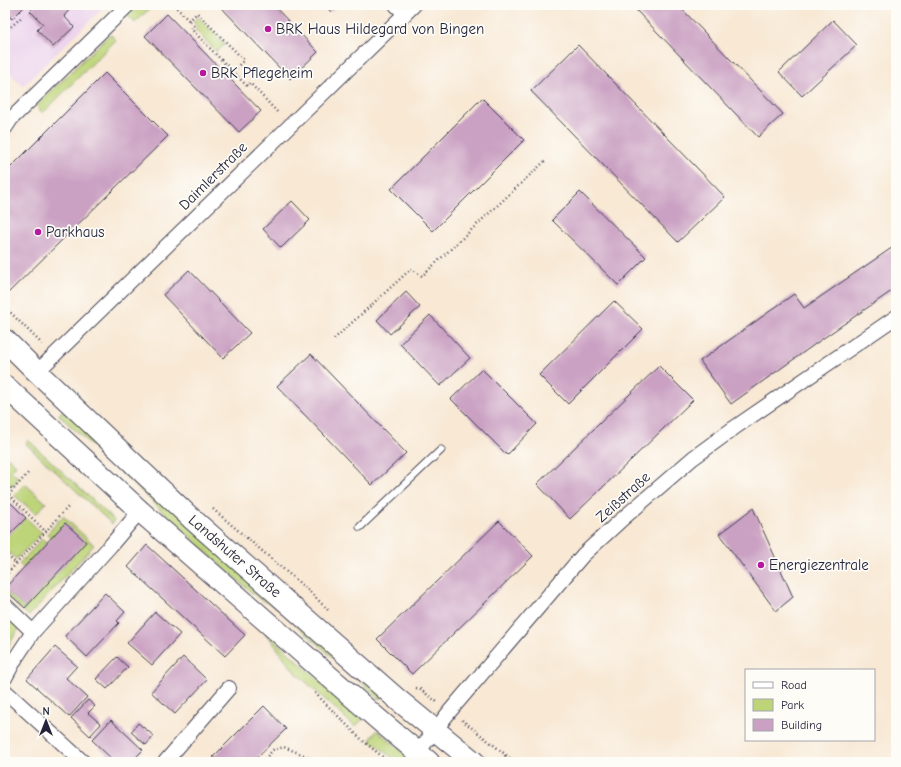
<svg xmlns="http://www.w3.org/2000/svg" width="901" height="767" font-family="'Comic Neue',sans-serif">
  <rect width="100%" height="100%" fill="#fdfcf7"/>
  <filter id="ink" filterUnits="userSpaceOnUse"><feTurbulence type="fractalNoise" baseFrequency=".025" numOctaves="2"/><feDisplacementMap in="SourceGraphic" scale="8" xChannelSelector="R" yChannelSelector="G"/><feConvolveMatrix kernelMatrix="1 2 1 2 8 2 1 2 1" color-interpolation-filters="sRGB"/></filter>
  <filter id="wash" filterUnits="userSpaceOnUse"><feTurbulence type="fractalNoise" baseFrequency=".012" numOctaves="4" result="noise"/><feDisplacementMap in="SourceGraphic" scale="16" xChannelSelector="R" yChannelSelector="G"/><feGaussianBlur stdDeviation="0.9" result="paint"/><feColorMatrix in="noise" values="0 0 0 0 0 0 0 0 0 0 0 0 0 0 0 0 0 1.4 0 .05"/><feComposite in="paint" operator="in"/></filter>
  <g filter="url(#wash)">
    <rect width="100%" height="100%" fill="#f8e8d4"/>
    <polygon fill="#ebd1ec" points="5,5 106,5 23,86 5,68"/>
    <g fill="#bdd478" stroke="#707b5a">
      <polygon points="139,5 153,5 135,23 128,16"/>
      <polygon points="198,17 225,44 217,52 195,30 198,27 193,22"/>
      <polygon points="110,34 116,40 43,113 36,106"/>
      <polygon points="62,411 77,422 383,695 380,699 276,607 258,598 214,559 59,415"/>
      <polygon points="28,440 114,520 112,524 26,444"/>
      <polygon points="5,455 16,465 11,471 19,478 12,486 5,479"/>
      <polygon points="25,484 46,503 36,514 14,495"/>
      <polygon points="63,516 94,545 29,616 5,594 5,590 25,608 85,542 65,523 51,538 47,534"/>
      <polygon points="26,518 42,533 16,559 5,549 5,537"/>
      <polygon points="42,539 47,542 23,568 19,564"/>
      <polygon points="5,613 20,627 5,651 5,643 7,640 5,638"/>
      <polygon points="265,632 363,719 355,727 294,671"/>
      <polygon points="377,730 415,762 398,762 370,740"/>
    </g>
    <g id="blocks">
      <g fill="#caa1c3">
        <polygon points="5,5 26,5 12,19 5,12"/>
        <polygon points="36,5 66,5 70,9 64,16 74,27 53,47 37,30 43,24 30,11"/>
        <polygon points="219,5 273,5 318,52 290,79"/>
        <polygon points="324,5 337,5 331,12"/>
        <polygon points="639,5 678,5 783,114 758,137 635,9"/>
        <polygon points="167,14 261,111 239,132 145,36"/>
        <polygon points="833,20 857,45 802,96 779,72"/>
        <polygon points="578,45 725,197 678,242 531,91"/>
        <polygon points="105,73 168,136 7,294 5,291 5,173"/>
        <polygon points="482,98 524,140 433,231 391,189"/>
        <polygon points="580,192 646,257 618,285 552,220"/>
        <polygon points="292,201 310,220 281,248 263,229"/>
        <polygon points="896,245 896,288 825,337 731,404 700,361 794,294 804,308"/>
        <polygon points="189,270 250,333 223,358 163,295"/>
        <polygon points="406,292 420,307 390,334 377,320"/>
        <polygon points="614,301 643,329 568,404 539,375"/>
        <polygon points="430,315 470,358 440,386 400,344"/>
        <polygon points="311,354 406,453 372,485 277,386"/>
        <polygon points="659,366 693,400 570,519 537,484"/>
        <polygon points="482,369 537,424 507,455 451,399"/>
        <polygon points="5,497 26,518 6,538 5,537"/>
        <polygon points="753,508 793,597 776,611 719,534"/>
        <polygon points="499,521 533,556 412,674 377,639"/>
        <polygon points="65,523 86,542 25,608 5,590 5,588"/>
        <polygon points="147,545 245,635 225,656 128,567"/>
        <polygon points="105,593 125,612 117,621 119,623 87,657 65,636"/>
        <polygon points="155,612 180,634 152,665 127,643"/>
        <polygon points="55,647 77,666 66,678 87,697 69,717 27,679"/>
        <polygon points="117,657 128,667 107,689 96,679"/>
        <polygon points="183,657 207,680 175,714 151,692"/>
        <polygon points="88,700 95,706 88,713 101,724 90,736 71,718"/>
        <polygon points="264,706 286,729 252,762 219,762 213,757"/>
        <polygon points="111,720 143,750 131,762 115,762 92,740"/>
        <polygon points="138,723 154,736 146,745 131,732"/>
      </g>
    </g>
  </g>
  <g filter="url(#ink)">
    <use href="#blocks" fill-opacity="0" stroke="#424052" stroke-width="1"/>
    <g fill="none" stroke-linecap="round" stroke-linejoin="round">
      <defs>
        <polyline id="service" points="360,527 441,450"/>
        <g id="minor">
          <polyline points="396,5 405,14"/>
          <polyline points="5,128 11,119 128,5"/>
          <polyline points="37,372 414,5"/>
          <polyline points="5,605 33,632"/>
          <polyline points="5,678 17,656 33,632 111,545 140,511"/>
          <polyline points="5,691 83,762"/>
          <polyline points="418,752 450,711 583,555 620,521 693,458 734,428 896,317"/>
          <polyline points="165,762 229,688"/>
        </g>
        <g id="secondary">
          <polyline points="5,340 37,372 191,518 397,699 474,762"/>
          <polyline points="5,386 140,511 379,720 429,762"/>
        </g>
      </defs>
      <use href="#service" stroke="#424052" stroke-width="9"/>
      <use href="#minor" stroke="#424052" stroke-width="16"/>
      <use href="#secondary" stroke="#424052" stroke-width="23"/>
      <g stroke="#424052" stroke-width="2.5" stroke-dasharray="1 3" stroke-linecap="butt">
        <polyline points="174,5 194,26 191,29 247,86 250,83 279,114"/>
        <polyline points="189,21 197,13 244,60 233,71"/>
        <polyline points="5,32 23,16"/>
        <polyline points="5,307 42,344"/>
        <polyline points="334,339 411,269 422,276 545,161"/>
        <polyline points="5,482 13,490"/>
        <polyline points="9,495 46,532"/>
        <polyline points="6,498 29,472"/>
        <polyline points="213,509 309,591 328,610"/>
        <polyline points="5,553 16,564"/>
        <polyline points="5,576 68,507"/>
        <polyline points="416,688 420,689 437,702"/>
        <polyline points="315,693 362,740 389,762"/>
        <polyline points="462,720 515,762"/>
        <polyline points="262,762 273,750 284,747 321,762"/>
        <polyline points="499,762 506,755"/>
      </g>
      <use href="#service" stroke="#fff" stroke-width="7"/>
      <use href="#minor" stroke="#fff" stroke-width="14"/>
      <use href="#secondary" stroke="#fff" stroke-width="21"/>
    </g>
  </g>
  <g fill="#b5179e" stroke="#fdfcf7" stroke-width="1.5">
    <circle cx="268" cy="29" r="4"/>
    <circle cx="203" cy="73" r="4"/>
    <circle cx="38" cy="232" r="4"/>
    <circle cx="761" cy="565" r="4"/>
  </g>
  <g text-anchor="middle" stroke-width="3.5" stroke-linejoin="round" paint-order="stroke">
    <g font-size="15" fill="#22223b" stroke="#fdfcf7" text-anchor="start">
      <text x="276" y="34">BRK Haus Hildegard von Bingen</text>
      <text x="211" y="78">BRK Pflegeheim</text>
      <text x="46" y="237">Parkhaus</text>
      <text x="769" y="570">Energiezentrale</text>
    </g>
    <g font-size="15" fill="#22223b" stroke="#fdfcf7">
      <text transform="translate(213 176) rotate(-45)" y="5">Daimlerstraße</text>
      <text transform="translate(623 497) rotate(-42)" y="5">Zeißstraße</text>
      <text transform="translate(235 556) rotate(41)" y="5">Landshuter Straße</text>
    </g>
  </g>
  <rect width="901" height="767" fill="none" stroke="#fdfcf7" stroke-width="20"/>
  <rect x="745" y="669" width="130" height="72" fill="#fdfcf7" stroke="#a5a5ac"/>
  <rect x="753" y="682" width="20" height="6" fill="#ffffff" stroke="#a5a5ac"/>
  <text x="781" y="689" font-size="12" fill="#22223b">Road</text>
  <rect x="753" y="699" width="20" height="12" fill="#bdd478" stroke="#a5a5ac"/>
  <text x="781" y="709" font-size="12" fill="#22223b">Park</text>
  <rect x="753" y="719" width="20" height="12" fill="#caa1c3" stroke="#a5a5ac"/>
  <text x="781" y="729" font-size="12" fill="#22223b">Building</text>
  <g transform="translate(46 721)" stroke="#fdfcf7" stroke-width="3" paint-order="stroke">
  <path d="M0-3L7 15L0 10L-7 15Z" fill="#22223b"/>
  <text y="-6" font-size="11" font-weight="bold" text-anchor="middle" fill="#22223b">N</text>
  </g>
</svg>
